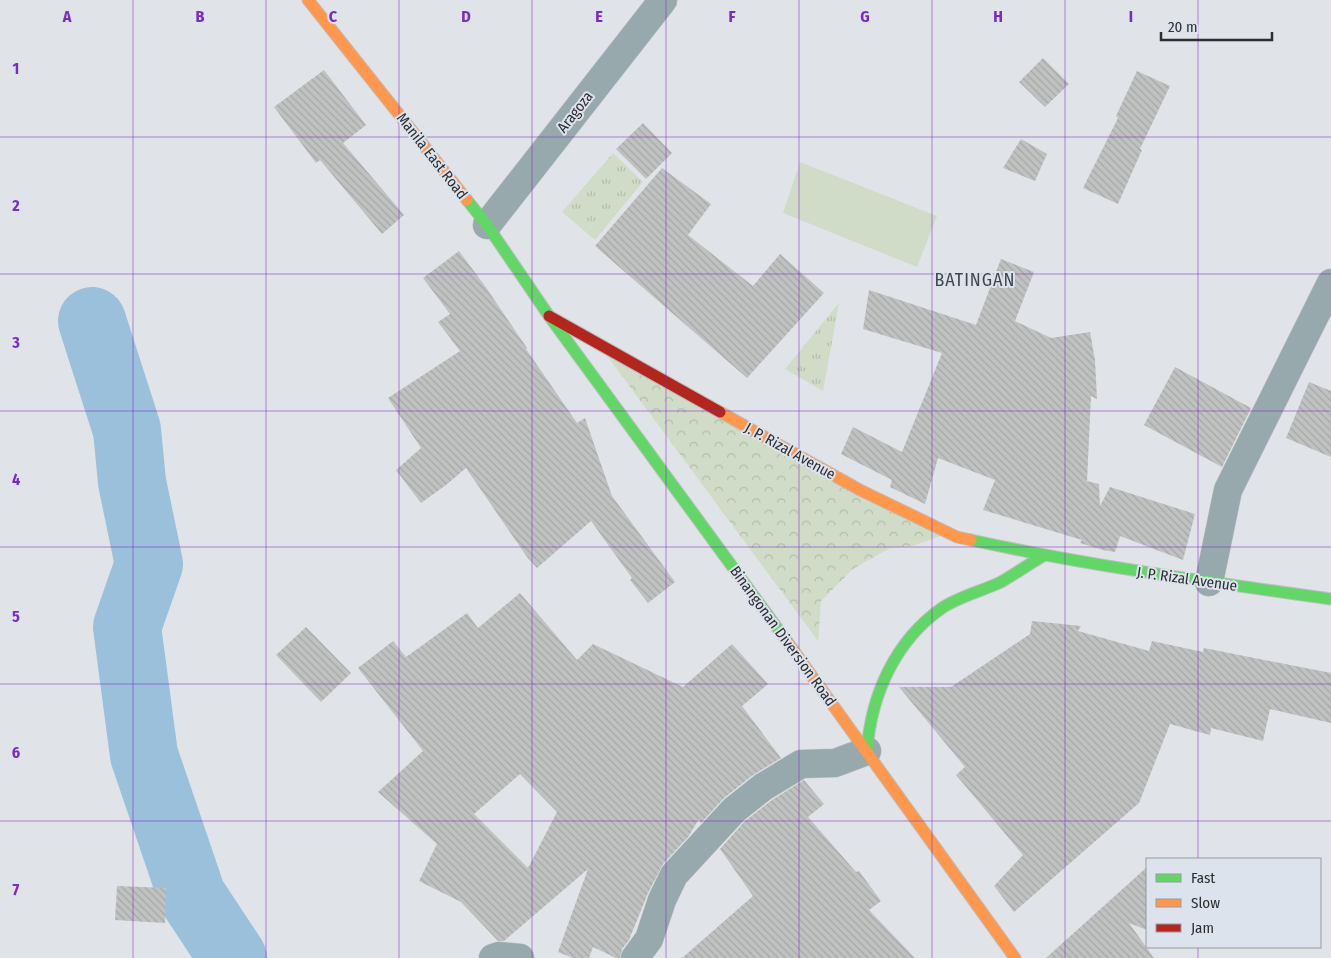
<svg xmlns="http://www.w3.org/2000/svg" width="1331" height="958" font-family="'Fira Sans Condensed',sans-serif">
  <defs>
    <pattern id="grass-tufts" width="24" height="20" patternUnits="userSpaceOnUse" patternTransform="scale(1.25)"><rect width="24" height="20" fill="#d0dcc8"/><path d="M3 7l-1-3M5 7V3M7 7l1-3M15 17l-1-3M17 17v-4M19 17l1-3" fill="none" stroke="#b3bdac"/></pattern>
    <pattern id="park-crowns" width="20" height="18" patternUnits="userSpaceOnUse" patternTransform="scale(1.25)"><rect width="20" height="18" fill="#d0dcc8"/><path d="M2 6a3 3 0 1 1 6 0M12 15a3 3 0 1 1 6 0" fill="none" stroke="#b3bdac"/></pattern>
    <pattern id="building-back-hatch" width="6" height="6" patternUnits="userSpaceOnUse" patternTransform="scale(1.25)"><rect width="6" height="6" fill="#c0c1c1"/><path d="M-1 5l2 2M0 0l6 6M5-1l2 2" fill="none" stroke="#a5a6a6"/></pattern>
  </defs>
  <rect width="100%" height="100%" fill="#e0e4e8"/>
  <g fill="url(#grass-tufts)">
    <polygon points="613,153 643,182 595,240 562,212"/>
    <polygon points="839,303 823,391 785,369"/>
  </g>
  <polygon fill="url(#park-crowns)" points="602,349 949,533 913,546 890,548 853,569 821,601 818,641"/>
  <polygon fill="#d0dcc8" points="800,162 937,216 917,267 783,213"/>
  <g fill="none" stroke-linecap="round" stroke-linejoin="round">
    <polyline stroke="#9ac0db" stroke-width="68" points="92,321 127,430 132,482 149,564 127,627 144,755 192,896 233,958"/>
  </g>
  <g fill="url(#building-back-hatch)" fill-rule="evenodd">
    <polygon points="1043,58 1069,84 1045,107 1019,82"/>
    <polygon points="324,70 366,125 343,143 404,215 382,234 320,160 316,163 274,107"/>
    <polygon points="1137,71 1170,86 1140,149 1142,150 1118,204 1083,188 1118,118 1116,116"/>
    <polygon points="643,123 672,153 646,179 616,149"/>
    <polygon points="1021,139 1047,154 1035,181 1003,168"/>
    <polygon points="662,168 711,204 688,235 753,286 780,254 824,293 747,378 595,246"/>
    <polygon points="459,251 485,286 527,348 526,349 577,423 585,418 612,496 675,582 648,603 630,580 632,578 591,521 537,568 527,557 466,468 446,485 421,503 396,470 421,448 388,398 460,351 438,322 450,314 423,278"/>
    <polygon points="1001,259 1034,272 1015,321 1051,338 1090,332 1095,360 1097,399 1091,396 1087,481 1099,484 1100,506 1110,487 1195,514 1183,560 1120,536 1115,552 1103,550 1080,543 1082,540 983,510 995,480 938,458 925,504 890,487 892,480 841,454 853,427 902,452 942,353 863,329 869,290 976,325"/>
    <polygon points="1175,367 1251,408 1222,467 1144,425"/>
    <polygon points="1309,382 1331,391 1331,457 1286,438"/>
    <path d="M520 593 577 660 593 644 683 687 732 644 768 684 742 706 781 758 753 775 724 798 701 823 699 819 688 837 663 864 648 893 629 940 622 949 620 958H616L593 947 589 958H573L558 952 588 869 504 941H498L461 902 419 881 437 844 378 792 423 751 358 668 393 641 406 657 467 613 478 628ZM520 774 557 812 528 868 474 814Z"/>
    <polygon points="1032,621 1081,626 1078,631 1149,651 1152,641 1203,652 1204,648 1331,673 1331,723 1270,709 1263,741 1211,728 1210,735 1170,724 1139,803 1014,912 994,886 1023,855 956,775 965,767 899,687 951,687 1030,634"/>
    <polygon points="306,627 351,673 321,702 276,655"/>
    <polygon points="804,780 824,804 808,817 856,872 859,871 881,901 869,910 915,958 682,958 753,896 720,849 745,821 772,800"/>
    <polygon points="1147,867 1147,930 1129,923 1154,958 1046,958"/>
    <polygon points="117,886 166,888 165,923 115,920"/>
  </g>
  <g fill="none" stroke-linecap="round" stroke-linejoin="round">
    <defs>
      <g id="street">
        <polyline points="487,225 663,0"/>
        <polyline points="1209,582 1228,490 1331,283"/>
        <polyline points="493,958 499,956 520,958"/>
        <polyline points="635,958 649,939 662,900 674,875 734,810 763,787 801,764 835,763 867,751"/>
      </g>
      <g id="fast">
        <polyline points="467,200 487,225 549,316 786,640"/>
        <path d="M971 540C1090 566 1210 582 1331 599"/>
        <path d="M867 751C871 695 895 641 942 608 958 597 982 591 1001 582 1015 574 1029 564 1043 556"/>
      </g>
      <g id="slow">
        <polyline points="308,0 467,200"/>
        <polyline points="720,412 860,490 957,537 971,540"/>
        <polyline points="786,640 1015,958"/>
      </g>
      <polyline id="jam" points="549,316 720,412"/>
    </defs>
    <use href="#street" stroke="#bdc0c3" stroke-width="29"/>
    <use href="#fast" stroke="#bdc0c3" stroke-width="13"/>
    <use href="#slow" stroke="#bdc0c3" stroke-width="13"/>
    <use href="#jam" stroke="#bdc0c3" stroke-width="13"/>
    <use href="#street" stroke="#97a9ad" stroke-width="28"/>
    <use href="#fast" stroke="#63d668" stroke-width="11"/>
    <use href="#slow" stroke="#ff974d" stroke-width="11"/>
    <use href="#jam" stroke="#b3261e" stroke-width="11"/>
  </g>
  <path fill="none" stroke="#7b2cbf" stroke-width="1" stroke-opacity="0.55" d="M133 0V958M266 0V958M399 0V958M532 0V958M666 0V958M799 0V958M932 0V958M1065 0V958M1198 0V859M0 137H1331M0 274H1331M0 411H1331M0 547H1331M0 684H1331M0 821H1331M1198 947V958"/>
  <g text-anchor="middle" stroke-width="4" stroke-linejoin="round" paint-order="stroke">
    <g font-size="15" fill="#2c2e32" stroke="#dde3ec">
      <text transform="translate(575 112) rotate(-52)" y="5">Aragoza</text>
      <text transform="translate(432 156) rotate(52)" y="5">Manila East Road</text>
      <text transform="translate(790 451) rotate(29)" y="5">J. P. Rizal Avenue</text>
      <text transform="translate(1187 579) rotate(8)" y="5">J. P. Rizal Avenue</text>
      <text transform="translate(783 636) rotate(54)" y="5">Binangonan Diversion Road</text>
    </g>
    <g font-size="18" letter-spacing="1" fill="#41464d" stroke="#dde3ec">
      <text x="975" y="286">BATINGAN</text>
    </g>
  </g>
  <g font-size="16" text-anchor="middle" font-weight="bold" fill="#7b2cbf" stroke="#dde3ec" stroke-width="4" stroke-linejoin="round" paint-order="stroke">
    <text x="67" y="22">A</text>
    <text x="200" y="22">B</text>
    <text x="333" y="22">C</text>
    <text x="466" y="22">D</text>
    <text x="599" y="22">E</text>
    <text x="732" y="22">F</text>
    <text x="865" y="22">G</text>
    <text x="998" y="22">H</text>
    <text x="1131" y="22">I</text>
    <text x="16" y="74">1</text>
    <text x="16" y="211">2</text>
    <text x="16" y="348">3</text>
    <text x="16" y="485">4</text>
    <text x="16" y="622">5</text>
    <text x="16" y="758">6</text>
    <text x="16" y="895">7</text>
  </g>
  <rect x="1146" y="858" width="175" height="90" fill="#dde3ec" stroke="#969ba2"/>
  <rect x="1156" y="874" width="25" height="8" fill="#63d668" stroke="#969ba2"/>
  <text x="1191" y="883" font-size="15" fill="#2c2e32">Fast</text>
  <rect x="1156" y="899" width="25" height="8" fill="#ff974d" stroke="#969ba2"/>
  <text x="1191" y="908" font-size="15" fill="#2c2e32">Slow</text>
  <rect x="1156" y="924" width="25" height="8" fill="#b3261e" stroke="#969ba2"/>
  <text x="1191" y="933" font-size="15" fill="#2c2e32">Jam</text>
  <path d="M1161 32v8h111v-8" fill="none" stroke="#2c2e32" stroke-width="2.5"/>
  <text x="1168" y="32" font-size="15" fill="#2c2e32" stroke="#dde3ec" stroke-width="4" paint-order="stroke">20 m</text>
</svg>
